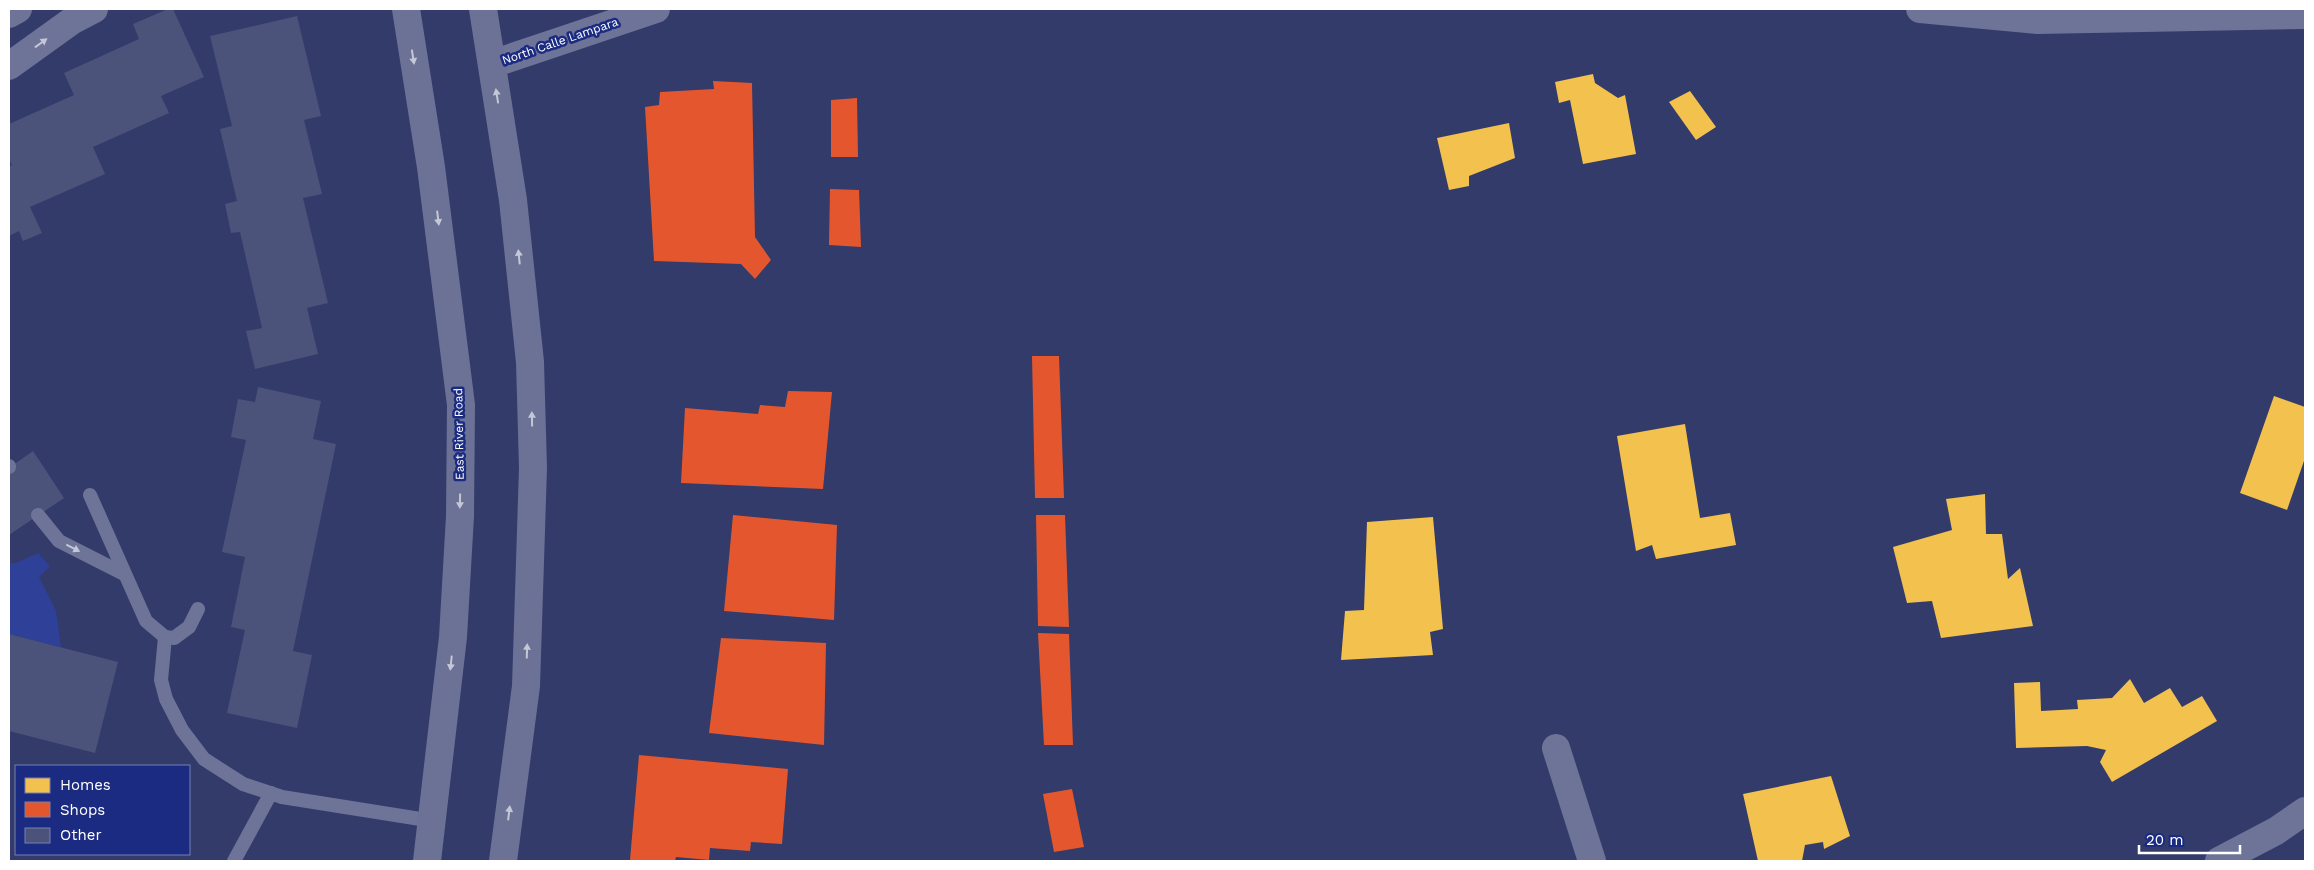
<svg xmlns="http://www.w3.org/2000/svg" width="2314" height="870" font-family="'Work Sans',sans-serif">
  <rect width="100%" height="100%" fill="#323b6a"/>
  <polygon fill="#2f4099" points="38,553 50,566 39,577 56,611 61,647 9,634 9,563 16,563"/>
  <g fill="#f2c14e">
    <polygon points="1593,74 1595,83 1618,98 1625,95 1636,154 1583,164 1570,100 1559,103 1555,82"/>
    <polygon points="1690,91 1716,127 1696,140 1669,102"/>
    <polygon points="1509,123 1515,158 1469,176 1469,186 1449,190 1437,138"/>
    <polygon points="2274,396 2305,407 2305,458 2287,510 2240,493"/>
    <polygon points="1685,424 1700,518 1730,513 1736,545 1656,559 1652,545 1636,551 1617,436"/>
    <polygon points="1985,494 1986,534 2002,534 2008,579 2020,568 2033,626 1941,638 1932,601 1907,603 1893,547 1952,530 1946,499"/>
    <polygon points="1433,517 1443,629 1430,632 1433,655 1341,660 1345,611 1364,610 1367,522"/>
    <polygon points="2130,679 2144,703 2170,688 2182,707 2202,696 2217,721 2112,782 2100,762 2106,750 2087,746 2016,748 2014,683 2040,682 2041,711 2078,709 2077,700 2112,698"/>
    <polygon points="1831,776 1850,836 1824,849 1823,842 1805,845 1802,861 1758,861 1743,794"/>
  </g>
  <g fill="#e4572e">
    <polygon points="713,81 752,83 755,237 771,260 755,279 741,264 654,261 645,107 659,105 660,92 714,89"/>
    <polygon points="857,98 858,157 831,157 831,100"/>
    <polygon points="830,189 859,190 861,247 829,245"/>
    <polygon points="1032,356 1059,356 1064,498 1035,498"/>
    <polygon points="788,391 832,392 823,489 681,483 685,408 758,414 760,405 785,407"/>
    <polygon points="733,515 837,525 834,620 724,611"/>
    <polygon points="1036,515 1065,515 1069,627 1038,626"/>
    <polygon points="1038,633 1069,634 1073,745 1044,745"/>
    <polygon points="721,638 826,643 824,745 709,733"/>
    <polygon points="639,755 788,769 782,844 751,842 750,851 710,848 709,860 676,857 675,861 630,860"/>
    <polygon points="1072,789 1084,847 1054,852 1043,794"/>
  </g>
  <g fill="#4c537a">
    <polygon points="168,9 173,9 204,77 161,96 169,113 93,147 105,174 30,207 42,233 23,241 19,231 9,236 9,167 12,165 9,159 9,124 74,95 64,73 139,39 133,24"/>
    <polygon points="297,16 321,116 304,120 322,194 303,198 328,303 307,308 318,354 255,369 246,331 262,328 240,232 231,233 225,204 237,201 220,129 232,126 210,36"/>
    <polygon points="258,387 321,401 313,439 336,444 293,651 312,655 297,728 227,713 245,630 231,627 245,557 222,552 246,440 231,437 238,399 255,402"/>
    <polygon points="33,451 64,498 9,535 9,468"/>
    <polygon points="9,634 118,662 95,753 9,731"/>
  </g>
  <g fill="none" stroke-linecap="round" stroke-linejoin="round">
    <g stroke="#6e7498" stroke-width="14">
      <polyline points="9,466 9,467"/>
      <polyline points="90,495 146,621 165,637 174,638 189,627 198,609"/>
      <polyline points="38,515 59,541 124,574"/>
      <polyline points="165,637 161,680 166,699 182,730 204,759 243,784 282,797 433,821"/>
      <polyline points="234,861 271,793"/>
    </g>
    <g stroke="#6e7498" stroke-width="28">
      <polyline points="1920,9 2038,20 2305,15"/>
      <polyline points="9,14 18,9"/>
      <polyline points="492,64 656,9"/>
      <polyline points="9,66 73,20 94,9"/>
      <polyline points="1556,748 1592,861"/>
      <polyline points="2219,861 2276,831 2305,811"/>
    </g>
    <g stroke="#6c7296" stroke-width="28">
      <polyline points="406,9 431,167 461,405 460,516 453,637 427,861"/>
      <polyline points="483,9 513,200 530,362 533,468 526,686 503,861"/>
    </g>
  </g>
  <defs><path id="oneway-solid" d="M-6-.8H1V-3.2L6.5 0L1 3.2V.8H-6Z" transform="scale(1.25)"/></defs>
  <g fill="#c5c7d6">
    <use href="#oneway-solid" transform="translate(41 43) rotate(-36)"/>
    <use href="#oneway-solid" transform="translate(73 548) rotate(27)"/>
  </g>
  <g fill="#c4c7d5">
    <use href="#oneway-solid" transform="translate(413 57) rotate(81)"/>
    <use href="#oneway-solid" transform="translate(497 96) rotate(-99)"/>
    <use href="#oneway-solid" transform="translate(438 218) rotate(83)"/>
    <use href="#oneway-solid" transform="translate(519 257) rotate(-96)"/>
    <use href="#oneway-solid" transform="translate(532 419) rotate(-91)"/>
    <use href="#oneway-solid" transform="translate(460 501) rotate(91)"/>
    <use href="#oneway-solid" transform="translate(527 651) rotate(-88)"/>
    <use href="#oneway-solid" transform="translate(451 663) rotate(96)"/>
    <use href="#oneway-solid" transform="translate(509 813) rotate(-83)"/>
  </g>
  <g text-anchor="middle" stroke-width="5" stroke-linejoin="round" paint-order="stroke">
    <g font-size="12" fill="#fff" stroke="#1b2b81">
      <text transform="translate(560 41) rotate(-19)" y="4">North Calle Lampara</text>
      <text transform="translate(459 434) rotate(-91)" y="4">East River Road</text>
    </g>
  </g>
  <rect width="2314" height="870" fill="none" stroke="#ffffff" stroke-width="20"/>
  <rect x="15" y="765" width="175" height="90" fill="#1b2b81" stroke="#7680b3"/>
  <rect x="25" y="778" width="25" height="15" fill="#f2c14e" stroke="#7680b3"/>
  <text x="60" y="790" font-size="15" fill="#ffffff">Homes</text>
  <rect x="25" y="802" width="25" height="15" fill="#e4572e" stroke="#7680b3"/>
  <text x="60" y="815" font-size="15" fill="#ffffff">Shops</text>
  <rect x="25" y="828" width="25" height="15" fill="#4c537a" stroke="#7680b3"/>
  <text x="60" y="840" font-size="15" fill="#ffffff">Other</text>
  <path d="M2139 845v8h101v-8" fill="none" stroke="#ffffff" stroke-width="2.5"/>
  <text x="2146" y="845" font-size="15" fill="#ffffff" stroke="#1b2b81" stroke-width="4" paint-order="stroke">20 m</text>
</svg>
